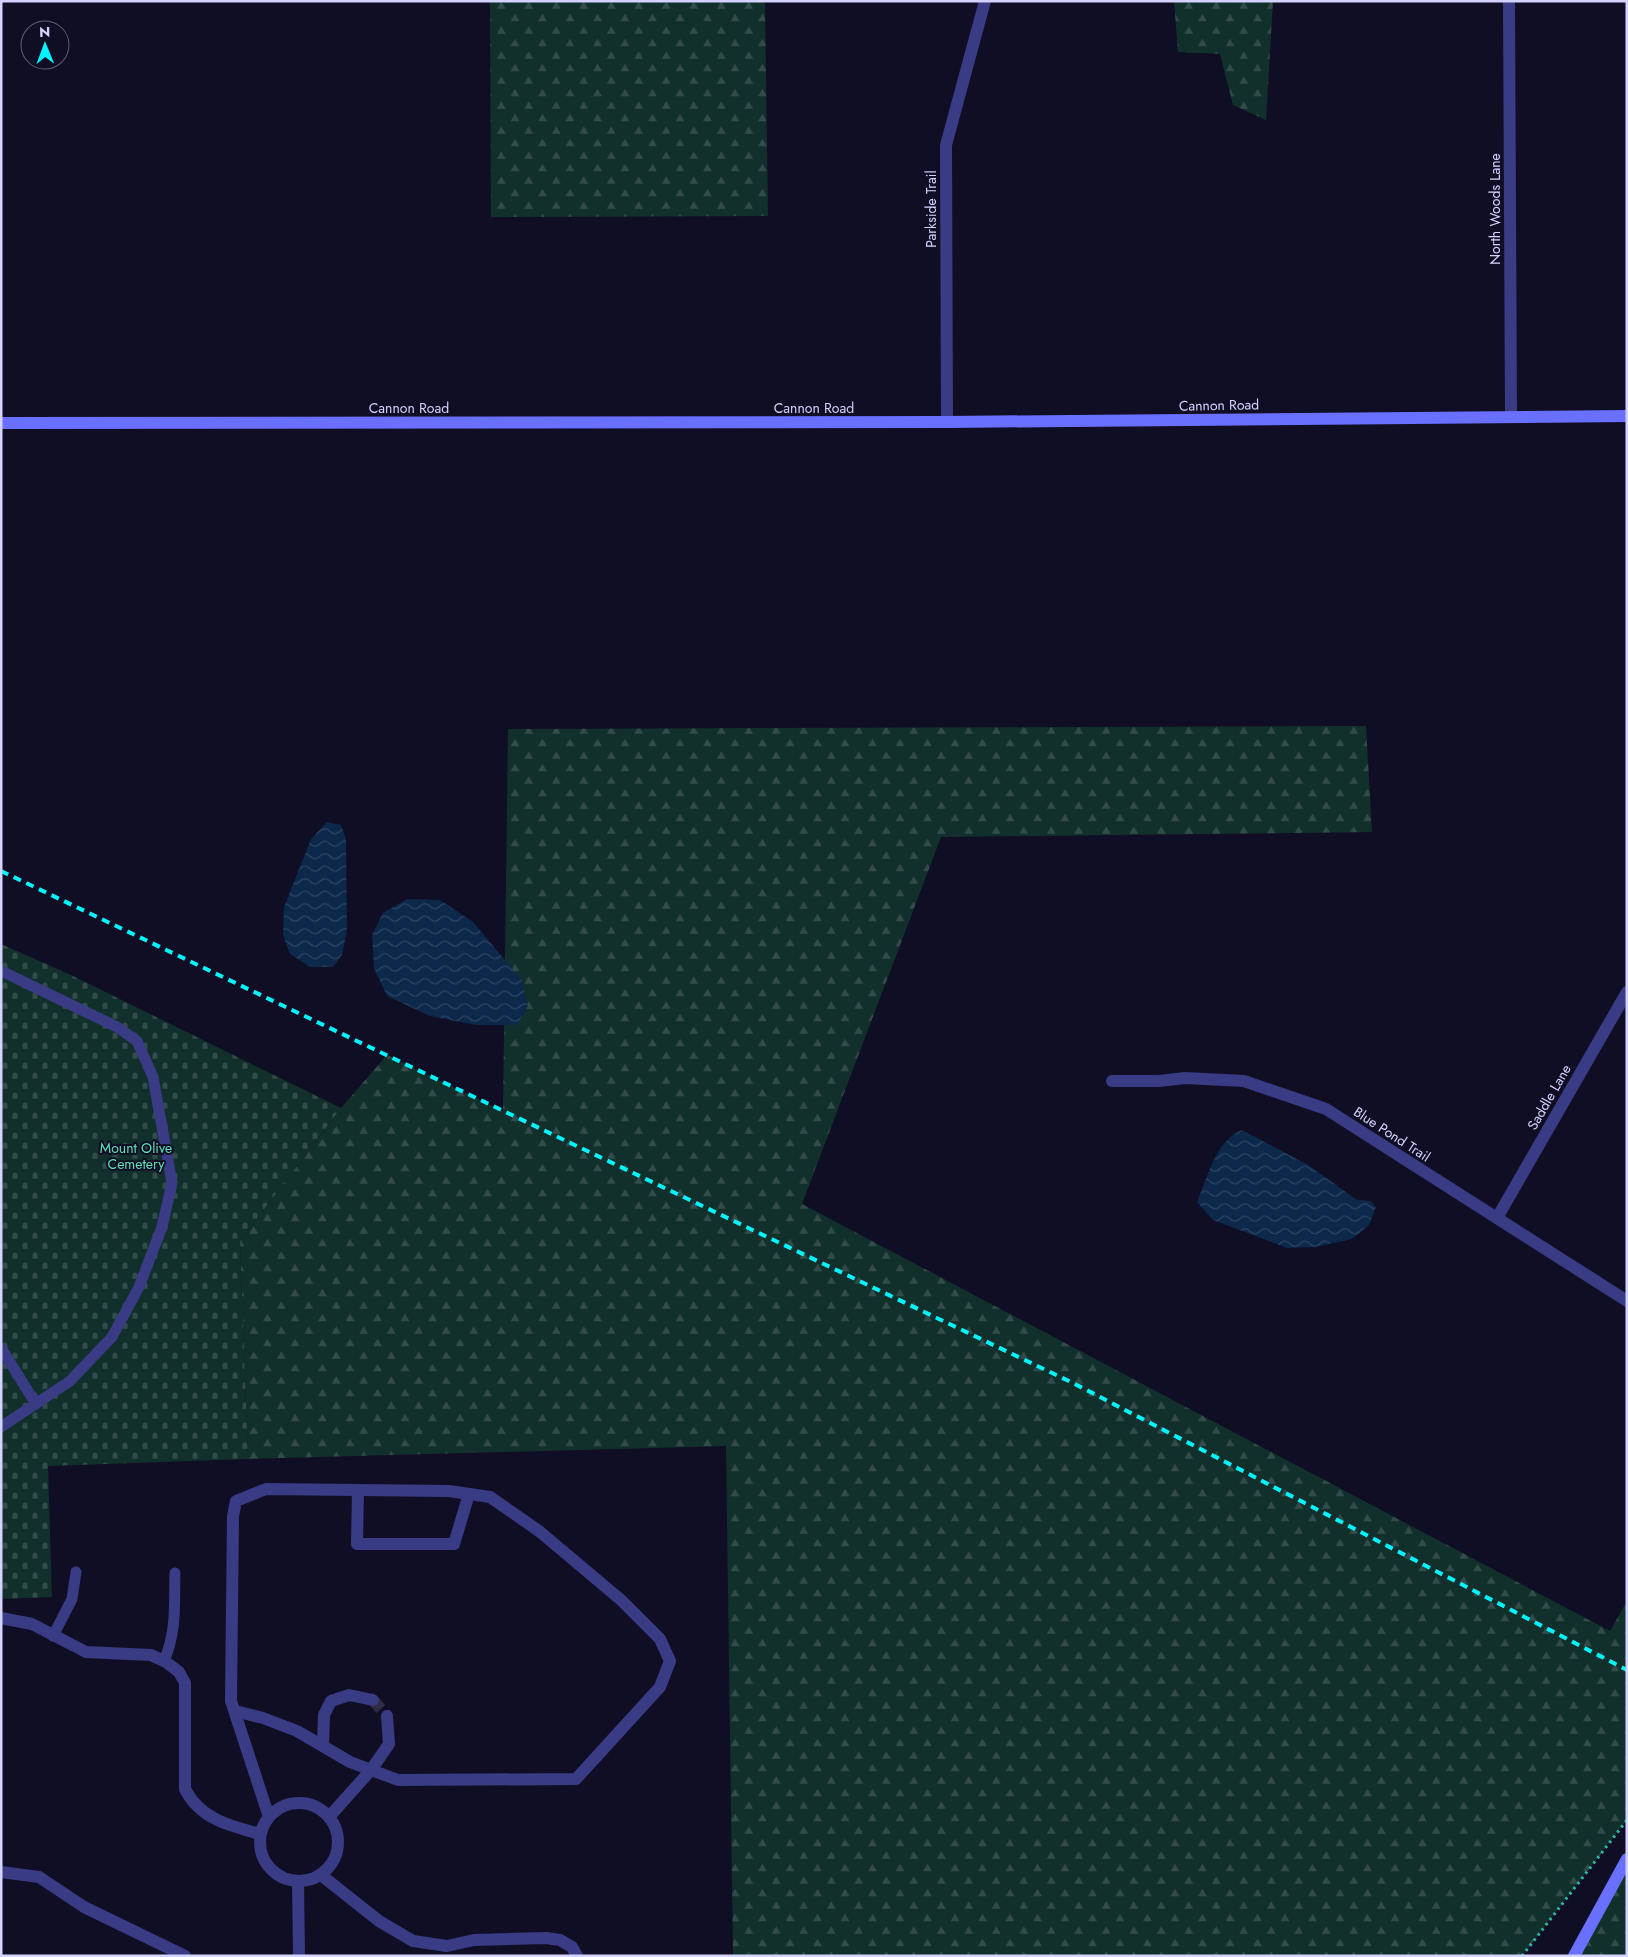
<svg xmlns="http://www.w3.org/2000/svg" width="1628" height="1957" font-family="Jost,sans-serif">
  <defs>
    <pattern id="forest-firs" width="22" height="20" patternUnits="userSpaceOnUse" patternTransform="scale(1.25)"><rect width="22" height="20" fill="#112f2b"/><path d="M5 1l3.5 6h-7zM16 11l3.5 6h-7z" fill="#334c4b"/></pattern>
    <pattern id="cemetery-stones" width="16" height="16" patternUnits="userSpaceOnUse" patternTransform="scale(1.25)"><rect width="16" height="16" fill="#112f2b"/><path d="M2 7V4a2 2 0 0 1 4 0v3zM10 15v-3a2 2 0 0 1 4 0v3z" fill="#334c4b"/></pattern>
    <pattern id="water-waves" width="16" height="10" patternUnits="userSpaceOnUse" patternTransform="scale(1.25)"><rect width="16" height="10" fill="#0c284a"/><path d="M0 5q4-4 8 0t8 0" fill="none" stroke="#2e4665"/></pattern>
  </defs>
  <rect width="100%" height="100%" fill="#100e25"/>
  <g fill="url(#forest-firs)">
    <polygon points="490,1 765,1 768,216 491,217"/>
    <polygon points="1174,1 1273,1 1266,120 1233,105 1220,54 1178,52"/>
    <polygon points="1366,726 1372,832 941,837 802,1204 1610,1631 1627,1601 1627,1820 1522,1956 733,1956 726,1446 248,1459 240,1241 341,1108 387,1055 503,1111 508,729"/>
    <polygon points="1627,1859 1627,1956 1574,1956"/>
  </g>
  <polygon fill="url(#cemetery-stones)" points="1,944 71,975 341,1108 240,1241 248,1459 48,1466 52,1597 1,1599"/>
  <g fill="url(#water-waves)">
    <polygon points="327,822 341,825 346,839 347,930 342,955 333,967 310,967 290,954 283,935 284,907 311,839"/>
    <polygon points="407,899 440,900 473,922 521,979 528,1006 517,1025 476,1025 430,1016 387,996 374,968 372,935 383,913"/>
    <path d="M1242 1130 1308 1165 1357 1200 1370 1201 1376 1207 1369 1225 1352 1239 1315 1247 1287 1248 1213 1220 1197 1202C1208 1177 1215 1141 1242 1130Z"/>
  </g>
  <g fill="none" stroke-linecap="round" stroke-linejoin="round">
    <polyline stroke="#2d2b46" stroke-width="12" stroke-dasharray="12 6" stroke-linecap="butt" points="373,1700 387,1716"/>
    <polyline stroke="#2db7a5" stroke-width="3" stroke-dasharray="2.5 4" stroke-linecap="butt" points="1522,1956 1627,1820"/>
    <g stroke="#393b84" stroke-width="11">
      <polyline points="1,971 117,1027 137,1041 153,1077 172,1183 162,1227 139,1287 112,1337 70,1381 1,1427"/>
      <polyline points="1,1348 36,1404"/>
      <polyline points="53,1636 72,1599 76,1572"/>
      <path d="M164 1661C177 1631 174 1605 175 1573"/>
    </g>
    <g stroke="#393b84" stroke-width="12">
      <polyline points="1509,1 1511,417"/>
      <polyline points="947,422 946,145 985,1"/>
      <polyline points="1112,1081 1159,1081 1185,1078 1244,1081 1326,1109 1627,1301"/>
      <polyline points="1497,1218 1627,992"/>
      <polyline points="358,1490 357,1544 454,1544 469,1494"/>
      <path d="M1 1618 32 1624 86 1652 151 1655 166 1662 179 1672 185 1683V1789C200 1819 230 1826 260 1834"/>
      <polyline points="235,1711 263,1718 297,1731 350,1762 398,1780 576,1779 660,1687 670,1661 660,1639 621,1600 539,1531 490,1497 449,1491 266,1489 236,1501 233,1516 231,1701 269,1817"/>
      <polyline points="323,1746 324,1715 331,1701 349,1695 373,1700"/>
      <circle cx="299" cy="1842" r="39"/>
      <polyline points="329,1817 371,1770 389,1744 387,1716"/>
      <polyline points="1,1872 39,1877 84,1907 185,1956"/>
      <polyline points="321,1875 379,1921 413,1941 447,1946 474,1940 546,1938 560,1940 572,1947 577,1956"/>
      <polyline points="298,1881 299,1956"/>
    </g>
    <g stroke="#696fff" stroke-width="12">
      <polyline points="1,423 947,422 1627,416"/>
      <polyline points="1574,1956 1627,1859"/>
    </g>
    <polyline stroke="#00f5fd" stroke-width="4" stroke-dasharray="8 6" stroke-linecap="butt" points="1,871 1073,1383 1627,1670"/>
  </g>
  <g text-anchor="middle" stroke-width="4" stroke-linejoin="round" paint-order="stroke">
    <g font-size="14" fill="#d4d2ff" stroke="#100e25">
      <text transform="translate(931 209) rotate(-90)" y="5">Parkside Trail</text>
      <text transform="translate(1495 209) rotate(-90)" y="5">North Woods Lane</text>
      <text transform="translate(1219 405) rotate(-1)" y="5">Cannon Road</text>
      <text x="409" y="413">Cannon Road</text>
      <text x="814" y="413">Cannon Road</text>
      <text transform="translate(1549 1097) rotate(-60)" y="5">Saddle Lane</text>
      <text transform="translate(1392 1134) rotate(33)" y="5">Blue Pond Trail</text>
    </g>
    <g font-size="14" fill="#5ce1b6" stroke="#100e25">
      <text x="136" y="1153">Mount Olive<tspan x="136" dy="16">Cemetery</tspan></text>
    </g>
  </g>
  <rect width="1628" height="1957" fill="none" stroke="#d4d2ff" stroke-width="5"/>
  <g transform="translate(45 45) rotate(359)"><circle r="24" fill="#100e25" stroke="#5e5c7c"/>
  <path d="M0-4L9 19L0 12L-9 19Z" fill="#00f5fd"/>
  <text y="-8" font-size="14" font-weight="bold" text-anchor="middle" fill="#d4d2ff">N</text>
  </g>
</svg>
